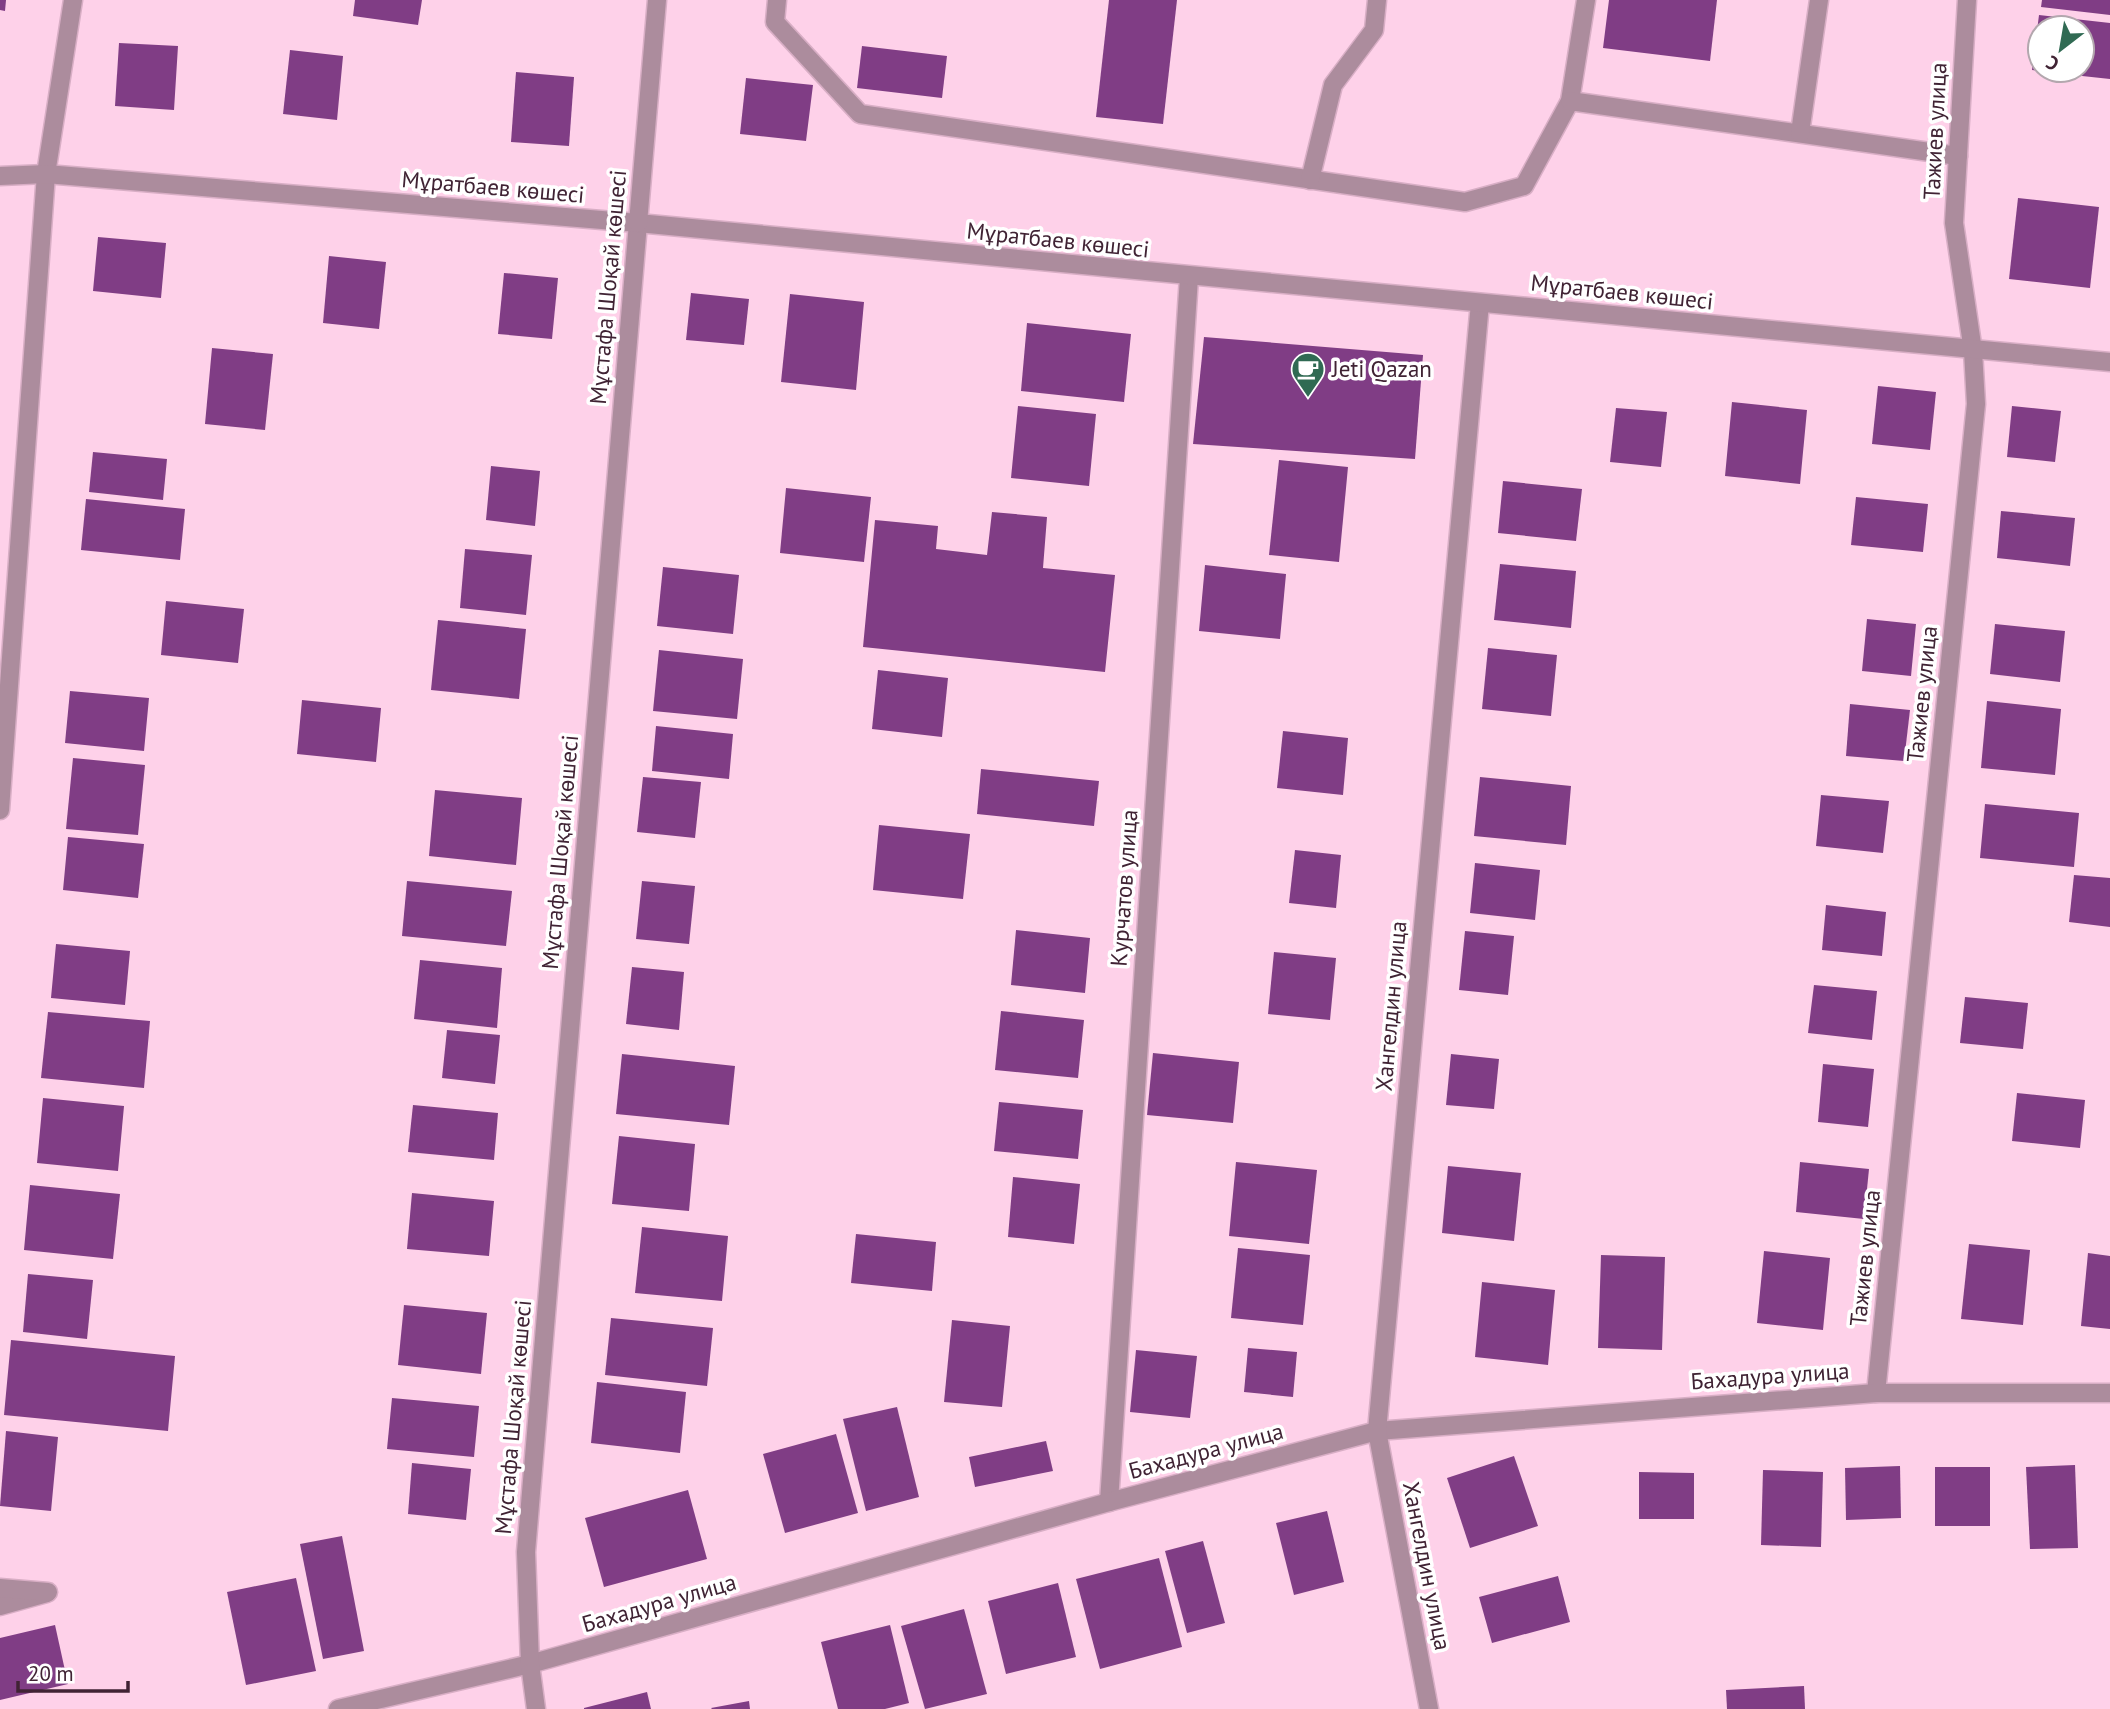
<svg xmlns="http://www.w3.org/2000/svg" width="2110" height="1709" font-family="'PT Sans',sans-serif">
  <rect width="100%" height="100%" fill="#fed1e9"/>
  <g fill="#803d85">
    <polygon points="0,0 6,0 5,11 0,10"/>
    <polygon points="355,0 422,0 418,25 353,16"/>
    <polygon points="1109,0 1177,0 1163,124 1096,117"/>
    <polygon points="1609,0 1717,0 1710,61 1603,48"/>
    <polygon points="2042,0 2110,0 2110,15 2041,7"/>
    <polygon points="2039,15 2110,23 2110,79 2045,72 2082,70 2082,28 2040,28 2040,71 2032,70"/>
    <polygon points="119,43 178,46 174,110 115,106"/>
    <polygon points="862,46 947,56 942,98 857,88"/>
    <polygon points="290,50 343,56 337,120 283,114"/>
    <polygon points="516,72 574,77 569,146 511,142"/>
    <polygon points="746,78 813,85 806,141 740,134"/>
    <polygon points="2018,198 2099,207 2090,288 2009,279"/>
    <polygon points="98,237 166,243 161,298 93,291"/>
    <polygon points="329,256 386,262 379,329 323,323"/>
    <polygon points="504,273 558,278 552,339 498,334"/>
    <polygon points="691,293 749,299 744,345 686,340"/>
    <polygon points="790,294 864,302 856,390 781,382"/>
    <polygon points="1027,323 1131,334 1124,402 1021,391"/>
    <polygon points="1204,337 1423,355 1415,459 1193,444"/>
    <polygon points="212,348 273,354 265,430 205,424"/>
    <polygon points="1878,386 1936,392 1930,450 1872,444"/>
    <polygon points="1732,402 1807,410 1800,484 1725,476"/>
    <polygon points="1018,406 1096,414 1089,486 1011,478"/>
    <polygon points="2012,406 2061,411 2055,462 2007,457"/>
    <polygon points="1616,408 1667,412 1661,467 1610,462"/>
    <polygon points="93,452 167,459 163,500 89,492"/>
    <polygon points="1279,460 1348,467 1339,562 1269,555"/>
    <polygon points="491,466 540,471 535,526 486,520"/>
    <polygon points="1503,481 1582,489 1576,541 1498,533"/>
    <polygon points="786,488 871,497 864,562 780,553"/>
    <polygon points="1856,497 1928,504 1923,552 1851,545"/>
    <polygon points="86,499 185,509 180,560 81,550"/>
    <polygon points="2001,511 2075,518 2070,566 1997,558"/>
    <polygon points="992,512 1047,517 1043,568 1115,575 1105,672 863,647 875,520 938,526 936,549 987,555"/>
    <polygon points="465,549 532,555 526,615 460,608"/>
    <polygon points="1500,564 1576,571 1571,628 1494,620"/>
    <polygon points="1205,565 1286,574 1280,639 1199,631"/>
    <polygon points="663,567 739,575 733,634 657,626"/>
    <polygon points="166,601 244,609 238,663 161,655"/>
    <polygon points="1867,619 1916,624 1911,676 1862,671"/>
    <polygon points="438,620 526,629 519,699 431,690"/>
    <polygon points="1995,624 2065,631 2060,682 1990,674"/>
    <polygon points="1488,648 1557,655 1551,716 1482,709"/>
    <polygon points="659,650 743,659 737,719 653,711"/>
    <polygon points="878,670 948,678 942,737 872,729"/>
    <polygon points="70,691 149,698 144,751 65,743"/>
    <polygon points="302,700 381,708 376,762 297,754"/>
    <polygon points="1987,701 2061,709 2055,775 1981,768"/>
    <polygon points="1850,704 1910,710 1904,761 1846,756"/>
    <polygon points="656,726 733,734 729,779 652,771"/>
    <polygon points="1283,731 1348,738 1343,795 1277,788"/>
    <polygon points="73,758 145,765 138,835 66,829"/>
    <polygon points="981,769 1099,781 1094,826 977,814"/>
    <polygon points="643,777 701,782 695,838 637,832"/>
    <polygon points="1480,777 1571,786 1566,845 1474,836"/>
    <polygon points="435,790 522,798 516,865 429,856"/>
    <polygon points="1821,795 1889,801 1883,853 1816,846"/>
    <polygon points="1985,804 2079,813 2074,867 1980,858"/>
    <polygon points="879,825 970,834 963,899 873,890"/>
    <polygon points="68,837 144,844 138,898 63,890"/>
    <polygon points="1295,850 1341,855 1336,908 1289,903"/>
    <polygon points="1475,863 1540,870 1535,920 1470,913"/>
    <polygon points="2074,875 2110,878 2110,927 2069,922"/>
    <polygon points="407,881 512,891 506,946 402,936"/>
    <polygon points="642,881 695,886 689,944 636,939"/>
    <polygon points="1826,905 1886,912 1882,956 1822,950"/>
    <polygon points="1016,930 1090,938 1085,993 1011,985"/>
    <polygon points="1465,931 1514,936 1508,995 1459,990"/>
    <polygon points="56,944 130,951 125,1005 51,998"/>
    <polygon points="1274,952 1336,958 1330,1020 1268,1014"/>
    <polygon points="420,960 502,968 497,1028 414,1019"/>
    <polygon points="632,967 684,972 679,1030 626,1024"/>
    <polygon points="1814,985 1877,991 1872,1040 1808,1033"/>
    <polygon points="1965,997 2028,1003 2023,1049 1960,1043"/>
    <polygon points="1001,1011 1084,1020 1078,1078 995,1070"/>
    <polygon points="48,1012 150,1021 144,1088 41,1078"/>
    <polygon points="447,1030 500,1035 495,1084 442,1078"/>
    <polygon points="1153,1053 1239,1062 1233,1123 1147,1115"/>
    <polygon points="622,1054 735,1066 729,1125 616,1114"/>
    <polygon points="1451,1054 1499,1059 1494,1109 1446,1105"/>
    <polygon points="1823,1064 1874,1069 1868,1127 1818,1122"/>
    <polygon points="2017,1093 2085,1100 2080,1148 2012,1141"/>
    <polygon points="43,1098 124,1106 118,1171 37,1163"/>
    <polygon points="999,1102 1083,1110 1078,1159 994,1151"/>
    <polygon points="413,1105 498,1113 494,1160 408,1152"/>
    <polygon points="619,1136 695,1144 689,1211 612,1204"/>
    <polygon points="1236,1162 1317,1170 1309,1244 1229,1236"/>
    <polygon points="1800,1162 1869,1169 1864,1219 1796,1212"/>
    <polygon points="1448,1166 1521,1173 1514,1241 1442,1233"/>
    <polygon points="1013,1177 1080,1184 1074,1244 1008,1237"/>
    <polygon points="30,1185 120,1194 113,1259 24,1250"/>
    <polygon points="412,1193 494,1201 489,1256 407,1249"/>
    <polygon points="642,1227 728,1236 722,1301 635,1293"/>
    <polygon points="856,1234 936,1242 932,1291 851,1283"/>
    <polygon points="1969,1244 2030,1250 2023,1325 1961,1319"/>
    <polygon points="1238,1248 1310,1255 1303,1325 1231,1318"/>
    <polygon points="1764,1251 1830,1258 1823,1330 1757,1323"/>
    <polygon points="2088,1253 2110,1256 2110,1329 2081,1326"/>
    <polygon points="1601,1255 1665,1257 1662,1350 1598,1348"/>
    <polygon points="28,1274 93,1280 87,1339 23,1332"/>
    <polygon points="1482,1282 1555,1290 1548,1365 1475,1357"/>
    <polygon points="404,1305 487,1313 481,1374 398,1365"/>
    <polygon points="611,1318 713,1328 707,1386 605,1375"/>
    <polygon points="952,1320 1010,1326 1002,1407 944,1402"/>
    <polygon points="11,1340 175,1356 168,1431 4,1415"/>
    <polygon points="1248,1348 1297,1352 1293,1397 1244,1392"/>
    <polygon points="1136,1350 1197,1356 1190,1418 1130,1412"/>
    <polygon points="597,1382 686,1392 680,1453 591,1443"/>
    <polygon points="392,1398 479,1406 474,1457 387,1449"/>
    <polygon points="897,1407 919,1497 866,1511 843,1419"/>
    <polygon points="6,1431 58,1437 51,1511 0,1506"/>
    <polygon points="836,1434 858,1513 785,1533 763,1454"/>
    <polygon points="1046,1441 1053,1471 975,1487 969,1457"/>
    <polygon points="1514,1456 1538,1526 1470,1548 1447,1478"/>
    <polygon points="412,1463 471,1469 466,1520 408,1514"/>
    <polygon points="2075,1465 2078,1548 2030,1549 2026,1467"/>
    <polygon points="1900,1466 1901,1518 1846,1520 1845,1468"/>
    <rect x="1935" y="1467" width="55" height="59"/>
    <polygon points="1763,1470 1823,1472 1821,1547 1761,1545"/>
    <polygon points="1639,1472 1694,1473 1694,1519 1639,1519"/>
    <polygon points="688,1490 707,1559 604,1587 585,1518"/>
    <polygon points="1327,1511 1344,1582 1294,1595 1276,1523"/>
    <polygon points="342,1536 364,1651 323,1659 300,1544"/>
    <polygon points="1203,1541 1225,1623 1187,1633 1165,1551"/>
    <polygon points="1159,1558 1182,1647 1100,1669 1076,1579"/>
    <polygon points="1558,1576 1570,1622 1492,1643 1479,1597"/>
    <polygon points="296,1578 316,1671 246,1685 227,1592"/>
    <polygon points="1058,1583 1076,1657 1006,1674 988,1601"/>
    <polygon points="964,1609 987,1694 925,1709 901,1626"/>
    <polygon points="55,1625 68,1684 0,1700 0,1638"/>
    <polygon points="890,1625 909,1703 885,1709 838,1709 821,1642"/>
    <polygon points="1804,1686 1805,1709 1727,1709 1726,1690"/>
    <polygon points="647,1692 651,1709 584,1709 584,1708"/>
    <polygon points="749,1701 750,1709 712,1709 711,1708"/>
  </g>
  <g fill="none" stroke-linecap="round" stroke-linejoin="round">
    <defs>
      <g id="service">
        <polyline points="777,0 775,22 860,114 1465,202 1524,186 1570,101 1586,0"/>
        <polyline points="1570,101 1958,156"/>
        <polyline points="1800,133 1819,0"/>
        <polyline points="1310,180 1333,85 1374,30 1377,0"/>
        <polyline points="0,1606 47,1593"/>
      </g>
      <g id="minor">
        <polyline points="0,810 46,174 73,0"/>
        <polyline points="1876,1393 1976,404 1973,351 1954,223 1967,0"/>
        <polyline points="1109,1502 1189,277"/>
        <polyline points="0,1588 48,1592"/>
        <polyline points="338,1709 530,1664 1109,1502 1377,1431 1876,1393 2110,1393"/>
        <polyline points="536,1709 530,1664 526,1552 638,223"/>
        <polyline points="1429,1709 1377,1431 1480,303"/>
      </g>
      <g id="tertiary">
        <polyline points="0,176 46,174 638,223 2110,362"/>
        <polyline points="638,223 657,0"/>
      </g>
    </defs>
    <use href="#service" stroke="#d8aec5" stroke-width="21"/>
    <use href="#minor" stroke="#d8aec5" stroke-width="21"/>
    <use href="#tertiary" stroke="#d8aec5" stroke-width="21"/>
    <use href="#service" stroke="#ac8c9d" stroke-width="18"/>
    <use href="#minor" stroke="#ac8c9d" stroke-width="18"/>
    <use href="#tertiary" stroke="#ac8c9d" stroke-width="18"/>
  </g>
  <defs>
    <symbol id="cafe-pin" viewBox="-11 -11 22 30"><path d="M0 17L-7.5 6A9.5 9.5 0 1 1 7.5 6Z" fill="#306a53" stroke="#fff"/><path d="M-5.5-4.5H6V0H3Q3 3.5 0 3.5H-2.5Q-5.5 3.5-5.5 0ZM3-3.2v2h1.7v-2ZM-6 4.5H4V6H-6Z" fill="#fff"/></symbol>
  </defs>
  <g fill-rule="evenodd">
    <use href="#cafe-pin" x="1289" y="350" width="38" height="52"/>
  </g>
  <g text-anchor="middle" stroke-width="7" stroke-linejoin="round" paint-order="stroke">
    <g font-size="23" fill="#402334" stroke="#fff">
      <text transform="translate(1935 131) rotate(-87)" y="8">Тажиев улица</text>
      <text transform="translate(493 187) rotate(5)" y="8">Мұратбаев көшесі</text>
      <text transform="translate(1058 240) rotate(6)" y="8">Мұратбаев көшесі</text>
      <text transform="translate(608 287) rotate(-85)" y="8">Мұстафа Шоқай көшесі</text>
      <text transform="translate(1622 292) rotate(6)" y="8">Мұратбаев көшесі</text>
      <text transform="translate(1922 694) rotate(-84)" y="8">Тажиев улица</text>
      <text transform="translate(560 852) rotate(-85)" y="8">Мұстафа Шоқай көшесі</text>
      <text transform="translate(1124 888) rotate(-86)" y="8">Курчатов улица</text>
      <text transform="translate(1391 1006) rotate(-85)" y="8">Хангелдин улица</text>
      <text transform="translate(1865 1258) rotate(-84)" y="8">Тажиев улица</text>
      <text transform="translate(1770 1376) rotate(-4)" y="8">Бахадура улица</text>
      <text transform="translate(513 1417) rotate(-85)" y="8">Мұстафа Шоқай көшесі</text>
      <text transform="translate(1206 1451) rotate(-15)" y="8">Бахадура улица</text>
      <text transform="translate(1427 1566) rotate(79)" y="8">Хангелдин улица</text>
      <text transform="translate(659 1603) rotate(-16)" y="8">Бахадура улица</text>
    </g>
    <g font-size="23" fill="#402334" stroke="#fff" text-anchor="start">
      <text x="1332" y="377">Jeti Qazan</text>
    </g>
  </g>
  <g transform="translate(2061 49) rotate(211)"><circle r="33" fill="#ffffff" stroke="#b3a7ae" stroke-width="2"/>
  <path d="M0-5L12 26L0 18L-12 26Z" fill="#306a53"/>
  <text y="-10" font-size="19" font-weight="bold" text-anchor="middle" fill="#402334">С</text>
  </g>
  <path d="M18 1681v10h110v-10" fill="none" stroke="#402334" stroke-width="3.5"/>
  <text x="28" y="1681" font-size="21" fill="#402334" stroke="#ffffff" stroke-width="5" paint-order="stroke">20 m</text>
</svg>
